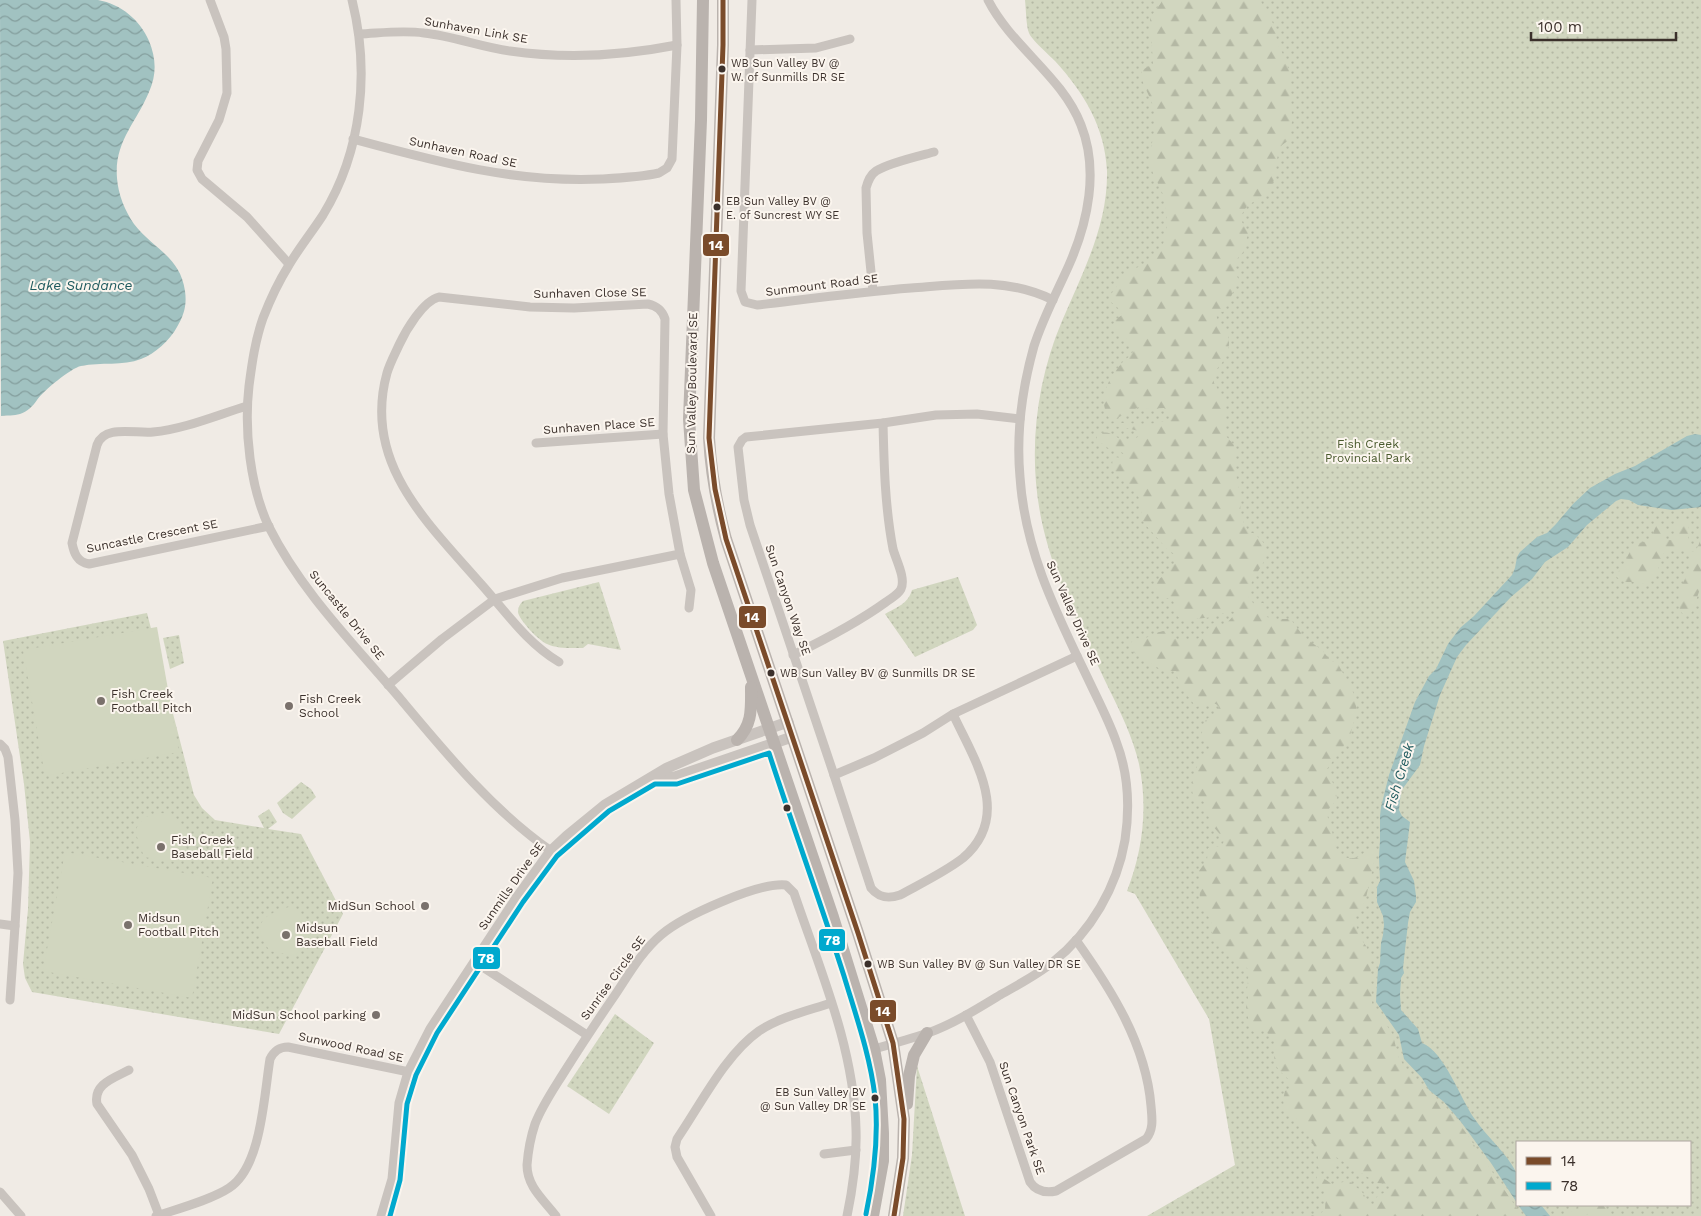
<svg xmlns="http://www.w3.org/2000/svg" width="1701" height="1216" font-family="'Work Sans',sans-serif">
  <defs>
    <pattern id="grass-dots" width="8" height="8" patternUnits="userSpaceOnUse" patternTransform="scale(1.25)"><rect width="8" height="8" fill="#d1d6bf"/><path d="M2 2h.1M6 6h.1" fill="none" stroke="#b4b8a4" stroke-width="1.8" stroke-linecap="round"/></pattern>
    <pattern id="forest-firs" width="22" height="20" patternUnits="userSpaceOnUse" patternTransform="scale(1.25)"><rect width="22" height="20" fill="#d1d6bf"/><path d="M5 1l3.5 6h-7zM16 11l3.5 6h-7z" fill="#b4b8a4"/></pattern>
    <pattern id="water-waves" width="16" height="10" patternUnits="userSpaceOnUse" patternTransform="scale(1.25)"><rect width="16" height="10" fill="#a1c2c1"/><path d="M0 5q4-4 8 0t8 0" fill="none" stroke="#849e9d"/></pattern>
  </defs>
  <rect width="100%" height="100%" fill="#f0ebe5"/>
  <g fill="url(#grass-dots)" fill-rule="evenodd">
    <path d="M1025 0H1701V1216H1147L1235 1165 1209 1019 1135 894 1127 891C1143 850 1148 807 1139 764 1133 738 1121 713 1109 689 1084 635 1056 584 1043 527 1027 458 1035 385 1062 321 1083 272 1108 225 1107 171 1105 127 1084 93 1055 61 1049 55 1031 39 1029 33 1026 26 1026 8 1025 0ZM1517 1142H1690V1205H1517Z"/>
    <path d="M958 577 977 625 973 630 915 657 885 614C897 607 908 604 912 590Z"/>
    <path d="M599 582 621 650 588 644 583 648C572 648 558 649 547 644 539 641 519 620 518 612 518 607 520 604 523 601Z"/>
    <polygon points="147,613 194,795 202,808 215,820 264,828 258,816 269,809 277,822 268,829 301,834 343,914 279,1034 32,992 25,978 23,964 28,909 30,842 24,784 3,641"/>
    <polygon points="179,635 184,663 170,669 163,638"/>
    <polygon points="301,782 311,789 316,797 292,819 283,813 277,803"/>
    <polygon points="615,1014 654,1043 609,1114 567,1086"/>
    <polygon points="917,1066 965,1216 903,1216 912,1155"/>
  </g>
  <g fill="url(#forest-firs)">
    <path d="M1163 0H1260L1275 27 1277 43 1285 58 1290 74 1292 121 1289 140 1282 145 1278 152 1275 177 1272 185 1261 197 1247 206 1242 214V222L1248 233 1243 253C1235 258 1235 267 1236 275L1238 278V282L1225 309 1223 312 1218 310 1216 314 1219 326H1223C1228 331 1228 335 1229 342 1229 364 1215 364 1213 379L1214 383 1225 401 1226 413 1224 416 1226 436 1234 445 1235 470 1241 498 1240 515 1249 533H1253C1287 557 1246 570 1249 598L1254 604 1263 603 1266 606 1265 614 1267 617 1275 619H1288L1292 621 1304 637 1322 650 1330 660 1338 664 1353 692 1357 711 1349 739 1327 769V773L1333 783 1337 798C1335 803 1330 806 1328 811 1326 817 1330 822 1331 827 1335 840 1333 860 1354 858 1362 857 1366 849 1374 846L1377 849 1365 902 1355 916V921L1359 936 1366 946 1370 955 1372 1003 1393 1035 1398 1056 1408 1073 1423 1089 1446 1108 1464 1130 1522 1216H1302L1319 1215 1325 1209 1326 1193 1317 1179V1174L1332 1184 1349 1181 1362 1192 1371 1205 1374 1204C1376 1192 1385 1194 1394 1190L1393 1187 1389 1184 1377 1183 1336 1157 1334 1161 1336 1165 1329 1170H1321L1318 1167V1154L1310 1138 1298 1120 1285 1109 1283 1100 1285 1091 1290 1088 1291 1084C1287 1075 1279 1073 1276 1065 1269 1051 1287 1046 1263 1030L1256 1034 1250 1028 1246 1006 1248 998 1247 989 1249 972 1247 968 1236 962 1225 947 1217 942 1212 935 1211 921 1200 902 1199 871 1207 860 1208 848 1221 846 1225 840 1211 824 1204 802C1202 800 1199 800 1196 799 1187 793 1196 767 1200 760 1203 755 1207 751 1211 747L1202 736C1202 712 1214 721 1219 707L1216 704H1204L1196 707 1179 684 1176 671H1163L1130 650 1129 645 1135 638 1144 639 1155 633 1164 631 1168 632 1178 640H1194L1202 637 1204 633 1213 623 1217 625H1225L1237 612 1229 611 1214 617 1185 620C1170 615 1179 607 1172 600 1168 597 1164 599 1160 597L1154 583 1156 580 1164 576 1175 563 1174 554 1167 549 1144 523C1139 516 1143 507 1140 500 1137 492 1131 490 1127 484 1123 479 1123 475 1116 473 1112 468 1111 463 1114 457L1122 458 1124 454 1120 451 1108 448 1097 440V435C1114 424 1121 453 1140 435L1139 431 1122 427 1104 425C1126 419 1149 429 1169 419L1170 415 1164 408 1147 409 1143 407H1139L1117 418H1109C1097 400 1108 379 1121 364 1125 359 1131 356 1134 350 1128 336 1122 337 1112 328L1115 320 1122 315 1118 308 1111 302V294C1117 288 1120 279 1127 273 1132 268 1141 267 1147 263 1170 249 1169 221 1164 198 1161 186 1153 178 1151 166 1148 150 1155 137 1155 121 1156 102 1144 91 1141 75L1142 70 1153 64 1150 18Z"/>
    <path d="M1684 517 1689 521 1688 544 1691 551 1695 552 1699 544 1701 534V586L1692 612 1685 616C1674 607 1679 591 1685 579 1686 576 1690 571 1690 568 1691 563 1689 561 1692 556L1689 552 1674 549 1666 550C1657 560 1661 584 1641 584 1638 584 1635 582 1633 582 1624 582 1621 582 1615 575L1622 568 1633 545C1638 542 1646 543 1650 539 1655 535 1653 528 1657 524L1664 528 1665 538 1668 540H1672L1675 536 1674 524 1680 518Z"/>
    <polygon points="1583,1205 1603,1205 1612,1216 1594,1216 1590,1213 1584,1216 1563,1216"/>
  </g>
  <g fill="#d1d6bf">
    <polygon points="157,627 179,752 45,776 23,650"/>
    <polygon points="160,813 173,814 186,832 176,862 144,857 137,837 137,827 145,817"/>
    <polygon points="65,852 213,878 192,998 43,971"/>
    <path d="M292 906 315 929 295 956 270 951C248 923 265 914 292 906Z"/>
  </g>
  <g fill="url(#water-waves)">
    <path d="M0 0C19 0 38 0 57 0 70 0 85 0 98 0 121 4 140 20 149 41 156 58 157 74 149 92 136 123 114 142 117 178 118 194 125 211 134 224 153 249 180 256 185 291 187 305 184 315 177 327 170 340 155 354 141 359 123 366 101 362 81 366 71 368 43 391 37 400 33 406 27 412 20 414 14 416 7 415 1 416Z"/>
    <path d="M1695 434 1701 435V507L1672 510 1638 505 1629 500 1621 499 1616 501 1587 525 1568 547 1545 562 1532 579 1511 597 1466 645 1457 657 1440 695 1424 746 1420 765 1401 791 1399 810 1402 816 1410 822 1405 862 1414 881 1416 896V902L1410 912 1408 923 1403 968 1404 973 1401 978 1400 995 1401 1010 1418 1029 1422 1043C1444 1051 1460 1098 1474 1118 1487 1137 1506 1152 1516 1172 1520 1180 1517 1194 1517 1203L1491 1163 1461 1122 1444 1102 1429 1090 1422 1078 1404 1059 1399 1035 1376 1002 1378 969 1380 963 1381 943 1383 935 1384 925 1383 916 1377 902V887L1380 881 1379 856 1380 841V816L1381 807 1389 775 1415 702 1429 676 1436 669 1448 644 1460 628 1474 616 1512 575 1515 568 1517 557 1520 552 1537 537 1547 533 1556 524 1573 504 1590 488 1615 474 1635 466 1687 436Z"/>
    <polygon points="1518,1205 1541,1205 1550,1216 1526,1216"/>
  </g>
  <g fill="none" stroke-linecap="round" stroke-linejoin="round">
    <g stroke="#c9c3be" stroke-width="9">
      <polyline points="210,0 224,37 226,49 227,93 219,120 198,161 197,170 202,179 247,217 289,264"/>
      <path d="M352 0C370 72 362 151 323 215 312 232 299 248 289 265 279 281 270 300 263 318 255 341 252 363 249 386 244 430 250 487 269 527 301 591 353 643 398 696 444 751 492 810 551 851"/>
      <path d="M752 0 741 291 745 302 757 305C808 299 860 292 911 288 962 284 1006 277 1053 300"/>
      <path d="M359 34C381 33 402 30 424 33 453 36 481 47 510 51 566 59 621 56 677 45"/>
      <polyline points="750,50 816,48 850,39"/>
      <path d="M353 139C438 162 513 183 602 179 621 178 641 177 659 173L667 168 672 159 677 45 676 0"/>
      <path d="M873 291 867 233 866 188C868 181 870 175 876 171 888 163 919 156 934 152"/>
      <path d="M247 406C217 415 185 429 153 432 136 434 104 424 97 445L72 543C74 553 77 562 89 564L269 526"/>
      <polyline points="1020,419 977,414 936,415 883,423 746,437 742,440 738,447 744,500 750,525 834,775 874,758 923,733 953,714 1077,656"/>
      <polyline points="536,443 663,434"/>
      <polyline points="680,554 691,590 689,608"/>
      <path d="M793 655C826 639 857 623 886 602 891 598 898 595 901 589 906 578 896 560 893 549 885 507 884 465 883 423"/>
      <path d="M388 685 442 639 495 599 562 578 680 554 669 494 663 434 665 319C662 310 657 306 648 304L574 308 530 307 439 297C423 301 406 330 399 345 395 354 390 363 387 373 362 463 428 523 481 584 506 612 527 643 559 662"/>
      <polyline points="0,744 5,749 8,757 15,820 18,873 15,926 0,924"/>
      <path d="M834 775 871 888C879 898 888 899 900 895 920 884 945 872 963 858 1013 815 974 760 953 714"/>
      <polyline points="475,962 587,1035"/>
      <polyline points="10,1000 15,926"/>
      <path d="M966 1015 990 1062 1030 1182C1036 1191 1046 1193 1056 1191L1146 1139C1154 1129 1152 1118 1151 1106 1146 1044 1111 989 1076 940"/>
      <path d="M874 1049C892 1044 910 1039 928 1033 953 1024 977 1009 1000 995 1018 985 1037 975 1053 962 1091 932 1117 887 1125 840 1130 807 1128 772 1116 741 1109 721 1099 702 1090 683 1058 616 1025 553 1020 477 1016 433 1022 389 1034 346 1043 318 1057 292 1069 265 1088 222 1099 170 1081 125 1062 76 1012 47 988 0"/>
      <path d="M129 1070C114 1078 93 1084 97 1104L132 1155 149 1189 159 1215"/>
      <polyline points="824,1154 856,1150"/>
      <polyline points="0,1192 21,1216"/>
      <path d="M156 1216C177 1209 211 1200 229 1188 262 1167 264 1094 270 1059 274 1051 279 1047 288 1047L409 1072"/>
      <path d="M556 1216C544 1200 527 1187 527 1165 528 1152 531 1136 535 1124 542 1106 553 1090 563 1074 580 1047 597 1021 615 995 629 974 642 951 661 935 683 916 759 882 786 885L794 893C820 970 854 1047 856 1129 857 1158 853 1187 847 1216"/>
      <path d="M711 1216 677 1157 675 1147 677 1139C701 1104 725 1055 759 1031 780 1017 807 1011 831 1003"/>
    </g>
    <g stroke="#c9c3be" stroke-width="11">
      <polyline points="653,777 675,777 792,737"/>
      <polyline points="382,1216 393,1179 400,1103 409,1072 431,1029 448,1003 517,898 551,851 567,836 605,805 667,768 713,748 788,722"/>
    </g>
    <g stroke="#bab3ae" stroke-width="12">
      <polyline points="703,0 701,120 689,419 694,490 713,563 833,917 874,1049 880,1080 883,1133 883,1161 873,1216"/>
      <path d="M723 0V45L709 438C711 472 717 506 726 539L858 933 893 1043 904 1119 903 1158 894 1216"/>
      <path d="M737 740C753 724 751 708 751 687"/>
      <polyline points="907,1104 909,1076 914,1055 927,1033"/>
    </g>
    <defs>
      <polyline id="bus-1" points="723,0 723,45 709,438 715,489 726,539 858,933 893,1043 904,1119 903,1158 894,1216"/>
      <path id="bus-2" d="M390 1216 400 1180 407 1104 416 1075 437 1033 523 902 557 856 609 811 655 784H677L769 753C793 827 820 901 844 976 856 1016 870 1055 875 1097 879 1137 874 1176 866 1214"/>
    </defs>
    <use href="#bus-1" stroke="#fbf5ee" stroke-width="9"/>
    <use href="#bus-2" stroke="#fbf5ee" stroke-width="9"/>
    <use href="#bus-1" stroke="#7a4b2a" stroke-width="5"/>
    <use href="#bus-2" stroke="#00a9ce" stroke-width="5"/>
  </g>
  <g fill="#3b302b" stroke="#fbf5ee" stroke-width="2">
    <circle cx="722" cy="69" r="4.5"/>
    <circle cx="717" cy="207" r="4.5"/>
    <circle cx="771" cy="673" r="4.5"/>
    <circle cx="787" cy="808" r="4.5"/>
    <circle cx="868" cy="964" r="4.5"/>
    <circle cx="875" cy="1098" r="4.5"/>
  </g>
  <g fill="#7a716c" stroke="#fbf5ee" stroke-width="2">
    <circle cx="101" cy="701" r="5"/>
    <circle cx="289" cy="706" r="5"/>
    <circle cx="161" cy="847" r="5"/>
    <circle cx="425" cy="906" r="5"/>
    <circle cx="128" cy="925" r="5"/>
    <circle cx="286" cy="935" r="5"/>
    <circle cx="376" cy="1015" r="5"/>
  </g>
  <g text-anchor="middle" stroke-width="4" stroke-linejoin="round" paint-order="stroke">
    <g font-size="11" fill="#3b302b" stroke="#fbf5ee" text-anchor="start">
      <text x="731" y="67">WB Sun Valley BV @<tspan x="731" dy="14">W. of Sunmills DR SE</tspan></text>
      <text x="726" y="205">EB Sun Valley BV @<tspan x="726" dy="14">E. of Suncrest WY SE</tspan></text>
      <text x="780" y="677">WB Sun Valley BV @ Sunmills DR SE</text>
      <text x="877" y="968">WB Sun Valley BV @ Sun Valley DR SE</text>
      <text x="866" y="1096" text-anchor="end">EB Sun Valley BV<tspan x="866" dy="14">@ Sun Valley DR SE</tspan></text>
    </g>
    <g font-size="12" fill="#3b302b" stroke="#fbf5ee">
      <text transform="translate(476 30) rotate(10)" y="4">Sunhaven Link SE</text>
      <text transform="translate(463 152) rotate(12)" y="4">Sunhaven Road SE</text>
      <text transform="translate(822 285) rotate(-7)" y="4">Sunmount Road SE</text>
      <text transform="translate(590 293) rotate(-1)" y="4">Sunhaven Close SE</text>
      <text transform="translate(692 383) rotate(-89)" y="4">Sun Valley Boulevard SE</text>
      <text transform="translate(599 426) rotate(-4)" y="4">Sunhaven Place SE</text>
      <text transform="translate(152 536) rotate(-11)" y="4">Suncastle Crescent SE</text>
      <text transform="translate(788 600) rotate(71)" y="4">Sun Canyon Way SE</text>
      <text transform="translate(1073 613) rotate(66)" y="4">Sun Valley Drive SE</text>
      <text transform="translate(347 615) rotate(51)" y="4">Suncastle Drive SE</text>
      <text transform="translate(511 886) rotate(-55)" y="4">Sunmills Drive SE</text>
      <text transform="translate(613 978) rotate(-54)" y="4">Sunrise Circle SE</text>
      <text transform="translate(351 1047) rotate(12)" y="4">Sunwood Road SE</text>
      <text transform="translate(1022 1118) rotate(71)" y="4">Sun Canyon Park SE</text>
    </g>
    <g font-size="12" fill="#4a5a2e" stroke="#fbf5ee">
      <text x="1368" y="448">Fish Creek<tspan x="1368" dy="14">Provincial Park</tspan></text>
    </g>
    <g font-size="12" fill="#3b302b" stroke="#fbf5ee" text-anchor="start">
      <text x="111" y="698">Fish Creek<tspan x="111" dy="14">Football Pitch</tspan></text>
      <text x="299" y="703">Fish Creek<tspan x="299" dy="14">School</tspan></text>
      <text x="171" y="844">Fish Creek<tspan x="171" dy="14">Baseball Field</tspan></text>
      <text x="415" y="910" text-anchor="end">MidSun School</text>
      <text x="138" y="922">Midsun<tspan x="138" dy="14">Football Pitch</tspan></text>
      <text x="296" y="932">Midsun<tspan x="296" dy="14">Baseball Field</tspan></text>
      <text x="366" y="1019" text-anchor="end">MidSun School parking</text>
    </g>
    <g font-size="14" font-style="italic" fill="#1f5a5e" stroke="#fbf5ee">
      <text x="81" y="290">Lake Sundance</text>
      <text transform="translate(1399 777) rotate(-73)" y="5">Fish Creek</text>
    </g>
  </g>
  <g stroke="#fbf5ee" stroke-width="2">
    <rect x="702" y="233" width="28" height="24" rx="5" fill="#7a4b2a"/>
    <rect x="738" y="605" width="29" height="24" rx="5" fill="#7a4b2a"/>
    <rect x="818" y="928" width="28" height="24" rx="5" fill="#00a9ce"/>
    <rect x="472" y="946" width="29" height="24" rx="5" fill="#00a9ce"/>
    <rect x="869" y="999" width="28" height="24" rx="5" fill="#7a4b2a"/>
  </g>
  <g font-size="14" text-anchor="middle" font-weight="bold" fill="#fff">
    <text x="716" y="250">14</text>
    <text x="752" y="622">14</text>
    <text x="832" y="945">78</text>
    <text x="486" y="963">78</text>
    <text x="883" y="1016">14</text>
  </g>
  <rect x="1516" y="1141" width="175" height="65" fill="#fbf5ee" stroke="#aea6a0"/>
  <rect x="1526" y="1157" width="25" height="8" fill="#7a4b2a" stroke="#aea6a0"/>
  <text x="1561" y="1166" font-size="15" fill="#3b302b">14</text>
  <rect x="1526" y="1182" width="25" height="8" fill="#00a9ce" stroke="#aea6a0"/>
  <text x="1561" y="1191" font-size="15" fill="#3b302b">78</text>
  <path d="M1531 32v8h145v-8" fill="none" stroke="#3b302b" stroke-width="2.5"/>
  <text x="1538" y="32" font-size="15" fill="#3b302b" stroke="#fbf5ee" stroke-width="4" paint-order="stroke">100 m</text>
</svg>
